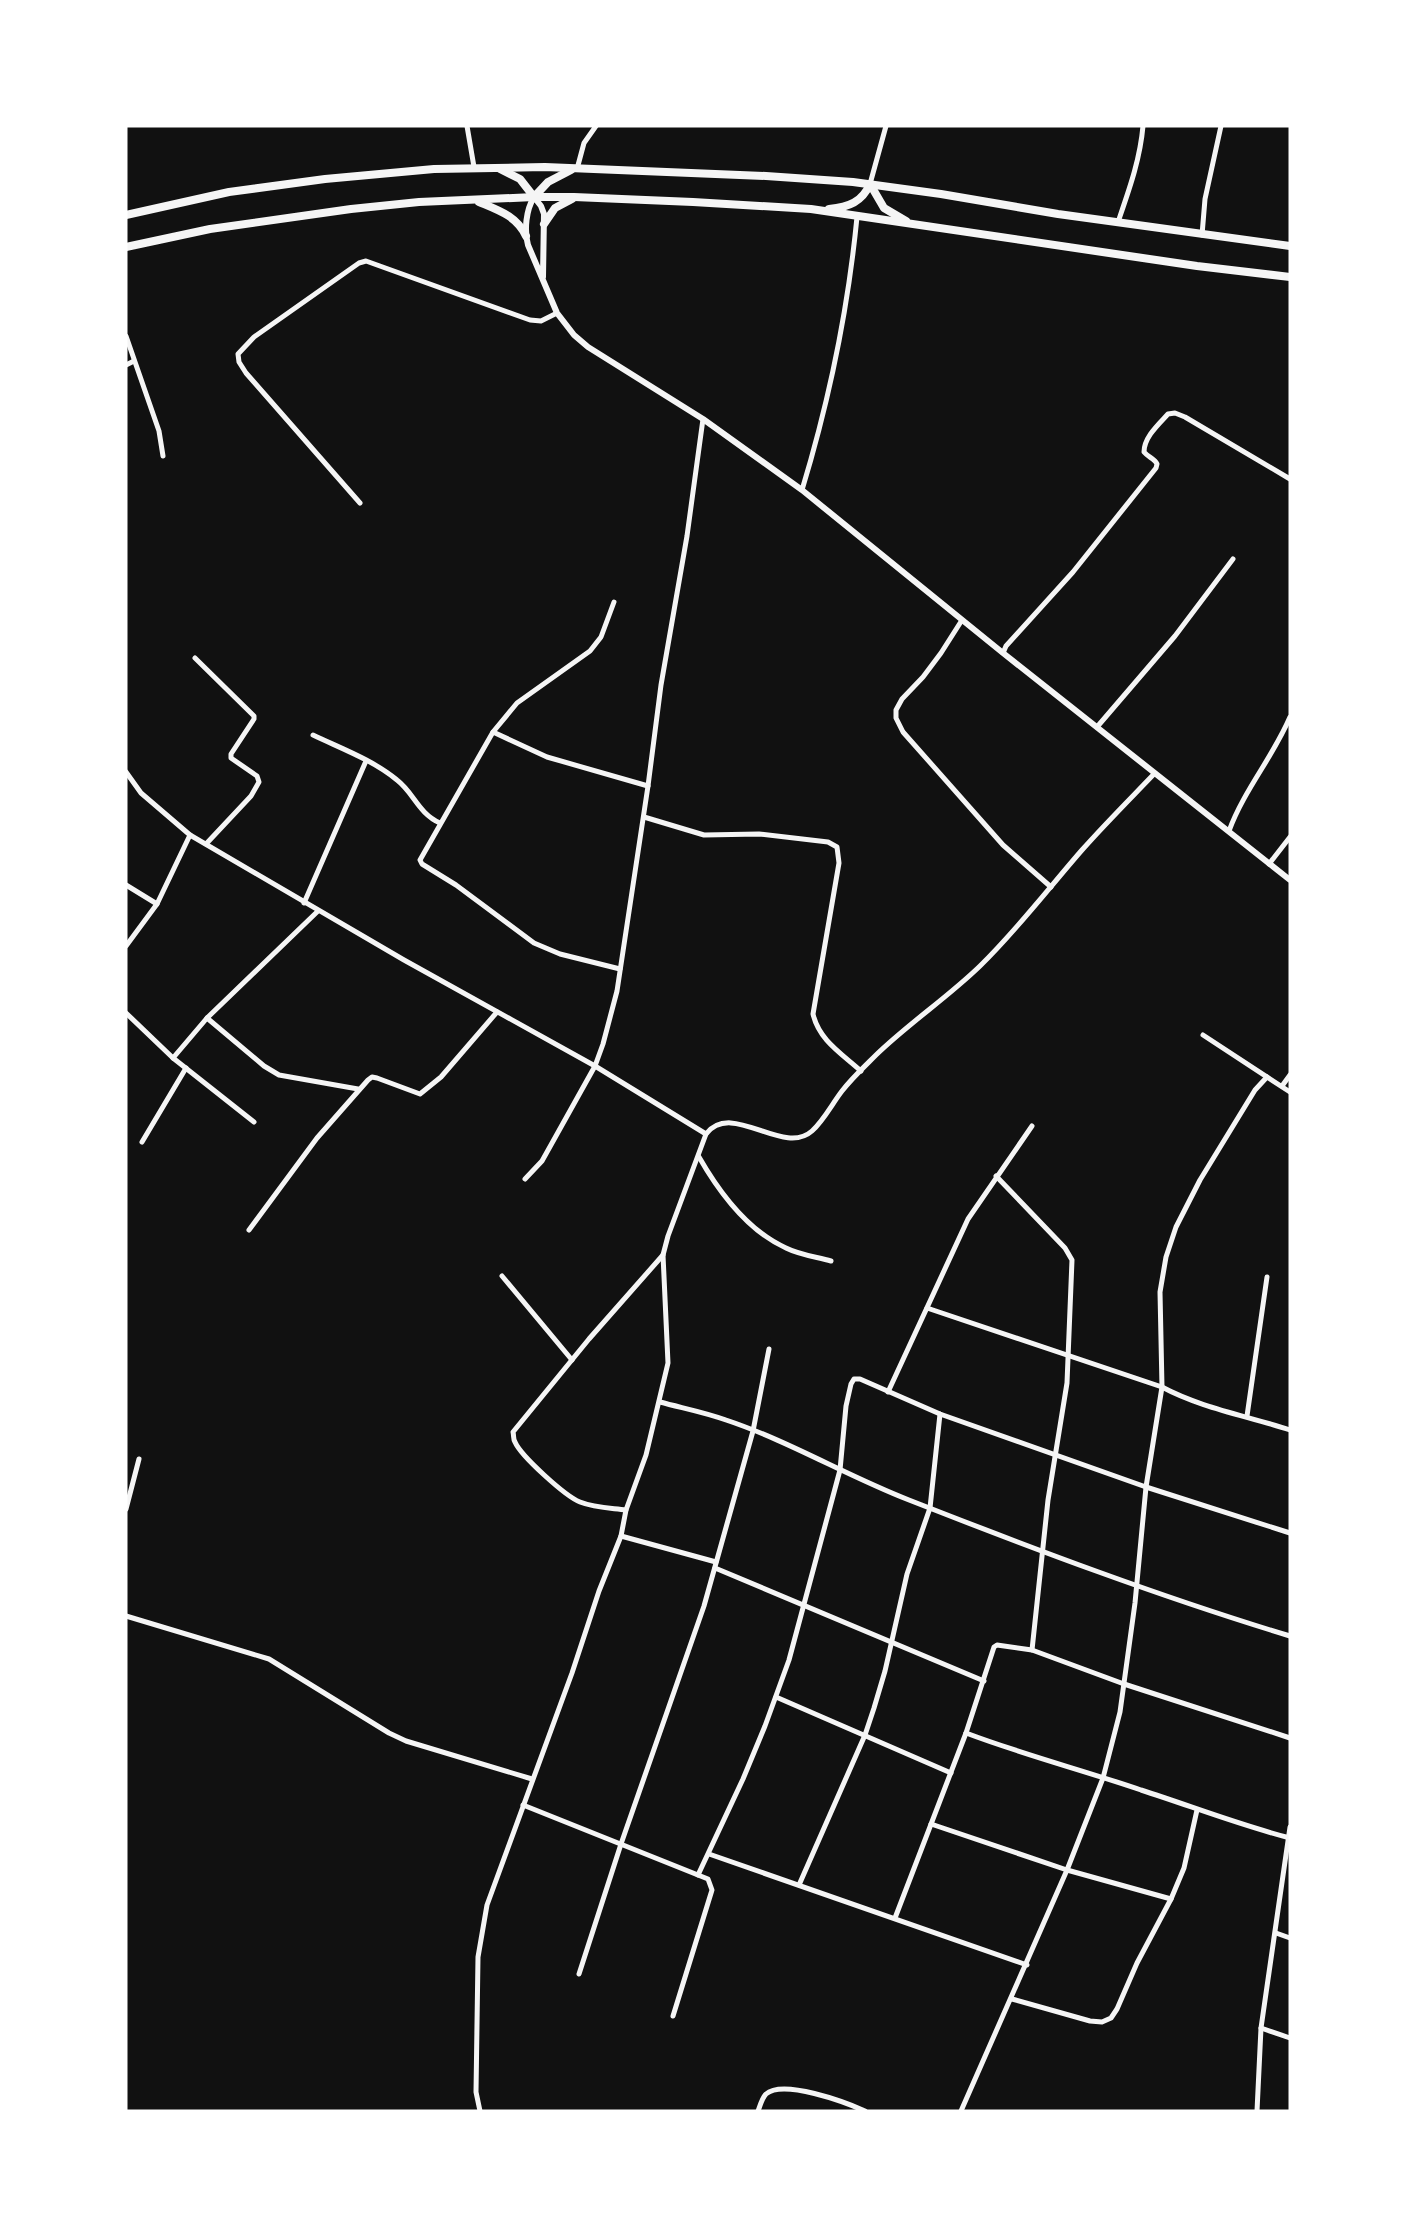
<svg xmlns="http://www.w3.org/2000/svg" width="1416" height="2237" font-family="'Roboto Serif',serif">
  <rect width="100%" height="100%" fill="#111"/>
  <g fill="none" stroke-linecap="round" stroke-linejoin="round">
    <g stroke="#f5f5f5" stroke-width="5">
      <polyline points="467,126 474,167"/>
      <polyline points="577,169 584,143 596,126"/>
      <polyline points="870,184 886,126"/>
      <path d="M1118 222C1129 190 1140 160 1143 126"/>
      <polyline points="1202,235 1205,199 1221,126"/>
      <polyline points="126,336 159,431 163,456"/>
      <polyline points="126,365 134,361"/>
      <path d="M802 490C829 401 848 310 857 217"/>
      <polyline points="360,503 246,373 239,362 238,354 254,337 359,263 366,261 530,320 541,321 557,313"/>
      <polyline points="614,602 601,637 590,651 517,703 493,732 420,860 422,864 456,885 534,943 560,954 620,969"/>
      <polyline points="962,620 941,653 923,677 902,699 896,710 896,718 903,732 1003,845 1051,887"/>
      <path d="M1003 653 1006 646 1073 572 1156 468 1157 464C1155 459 1148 457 1144 452 1144 437 1159 424 1168 414L1175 413 1185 417 1290 479"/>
      <polyline points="195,658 254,716 254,719 231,754 231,758 257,776 259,782 251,796 206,844"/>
      <polyline points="1097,727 1175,636 1233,559"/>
      <polyline points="493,732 547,757 648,786"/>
      <path d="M313 735C340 748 373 760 397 780 414 793 418 813 440 823"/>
      <polyline points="126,772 141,793 190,835 404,960 595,1066 706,1134"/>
      <path d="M644 817 704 835 759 834 828 842 837 847 839 863 813 1014C819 1040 841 1053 861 1071"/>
      <path d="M1229 831C1244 790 1273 757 1290 717"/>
      <polyline points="1269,864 1290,837"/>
      <polyline points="126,885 157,904"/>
      <polyline points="304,903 366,761"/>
      <polyline points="126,946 157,904 190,835"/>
      <polyline points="126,1013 173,1058 254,1122"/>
      <polyline points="207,1018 264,1066 279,1075 358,1089"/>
      <polyline points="1203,1035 1290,1092"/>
      <polyline points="173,1058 207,1018 318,911"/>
      <polyline points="1282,1086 1290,1075"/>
      <polyline points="142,1142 186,1068"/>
      <path d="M699 1157C719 1192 748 1231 786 1248 800 1255 817 1257 831 1261"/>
      <polyline points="996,1176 1065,1248 1072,1260 1067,1383 1048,1500 1032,1650"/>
      <polyline points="525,1179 542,1161 595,1066 603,1044 617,991 648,786 661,685 687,536 703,419"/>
      <polyline points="249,1230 317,1138 368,1080 372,1077 377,1078 420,1094 441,1077 497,1012"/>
      <polyline points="502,1276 572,1360"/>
      <path d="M927 1308 1162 1387C1201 1408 1248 1416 1290 1430"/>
      <polyline points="888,1392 968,1219 1032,1126"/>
      <path d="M660 1402C682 1408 704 1412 726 1420 789 1441 847 1476 909 1500 1034 1549 1161 1597 1290 1636"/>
      <polyline points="1247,1416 1267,1277"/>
      <polyline points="126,1509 139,1459"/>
      <path d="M626 1510C611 1508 595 1508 580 1502 565 1496 521 1456 515 1442 513 1439 514 1436 513 1432L589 1339 663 1255"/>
      <polyline points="621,1536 716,1562"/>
      <polyline points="715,1568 984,1681"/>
      <polyline points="126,1616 269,1659 389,1733 406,1741 532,1779"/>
      <polyline points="776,1697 951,1773"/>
      <path d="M966 1733C1024 1755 1083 1770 1141 1790 1191 1806 1239 1825 1290 1838"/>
      <polyline points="523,1805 708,1879 712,1890 673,2016"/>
      <polyline points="931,1824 1067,1870 1171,1899"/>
      <polyline points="709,1854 1027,1965"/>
      <polyline points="698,1875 743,1779 765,1726 789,1660 840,1470 846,1406 851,1384 854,1379 860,1379 940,1414 1146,1487 1290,1533"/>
      <polyline points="799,1885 865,1735 874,1708 885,1671 907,1574 930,1508 940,1414"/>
      <polyline points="895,1918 966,1733 994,1647 997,1645 1032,1650 1124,1684 1290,1738"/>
      <polyline points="1276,1933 1290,1938"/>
      <polyline points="579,1974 621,1844 704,1606 753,1431 769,1349"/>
      <polyline points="1012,1999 1090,2021 1102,2022 1111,2018 1117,2009 1137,1963 1171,1899 1184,1868 1197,1810"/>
      <polyline points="1261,2028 1290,2038"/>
      <path d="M480 2111 476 2092 478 1957 487 1905 572 1673 599 1591 621 1536 626 1510 646 1455 668 1363 663 1255 668 1236 706 1134C732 1100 783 1157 812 1131 824 1120 832 1104 842 1091 852 1078 865 1066 876 1055 909 1023 947 998 980 966 1017 930 1048 889 1082 850 1105 824 1130 799 1154 774"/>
      <path d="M758 2111C760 2106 762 2098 766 2094 783 2079 845 2102 865 2111"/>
      <polyline points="961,2111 1067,1870 1103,1778 1120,1712 1135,1603 1146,1487 1162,1387 1160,1292 1166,1257 1176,1227 1200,1180 1255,1090 1267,1077"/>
      <polyline points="1257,2111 1261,2028 1290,1827"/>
    </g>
    <path stroke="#f5f5f5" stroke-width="6" d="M543 277 544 214 541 206 534 197C526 210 524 230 528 245L557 313 574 335 588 347 703 419 802 490 1003 653 1290 880"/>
    <g stroke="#f5f5f5" stroke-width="8">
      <polyline points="500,169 520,179 534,197 548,182 571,170"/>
      <polyline points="870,184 884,208 906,221"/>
      <path d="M479 202C498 210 517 216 526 236"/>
      <path d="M829 209C849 207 862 202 870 184"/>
      <polyline points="126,215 229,192 325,179 434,169 545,167 766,176 853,182 941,194 1058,214 1290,246"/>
      <polyline points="544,224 555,208 572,199"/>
      <polyline points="126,247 210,229 351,209 419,202 534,197 574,197 693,202 811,209 1197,266 1290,277"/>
    </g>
  </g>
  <rect width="1416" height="2237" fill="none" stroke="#ffffff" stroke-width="255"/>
</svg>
